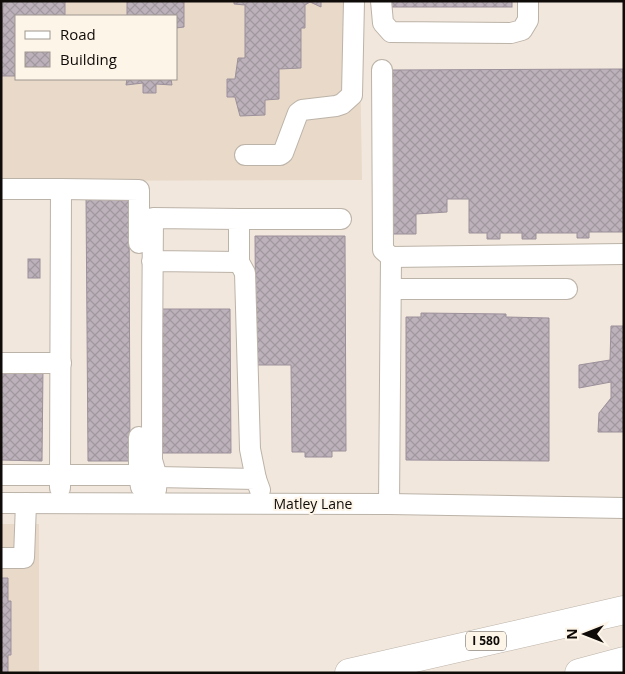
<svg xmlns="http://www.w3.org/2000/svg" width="625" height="674" font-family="'Open Sans',sans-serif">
  <defs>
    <pattern id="building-cross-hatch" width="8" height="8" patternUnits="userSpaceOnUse" patternTransform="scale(1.25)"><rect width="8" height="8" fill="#bdb2bb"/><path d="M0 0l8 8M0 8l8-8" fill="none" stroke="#a1989f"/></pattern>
  </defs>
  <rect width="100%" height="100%" fill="#f1e7dc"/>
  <g fill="#e8d9c8" fill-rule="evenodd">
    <path d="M1 1H359L362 180 1 181ZM16 16H176V79H16Z"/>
    <rect x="1" y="524" width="38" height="149"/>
  </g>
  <g fill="url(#building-cross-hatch)" stroke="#9c909a">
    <polygon points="3,1 65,1 65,16 16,16 16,76 1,76"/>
    <polygon points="127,1 184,1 184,27 176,28 176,16 127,16"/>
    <polygon points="234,1 321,1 321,7 310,2 305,5 305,28 301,28 301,68 279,69 279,99 265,100 265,115 240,116 235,97 227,97 227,79 235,79 238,58 245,58 245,5 234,4"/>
    <rect x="388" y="1" width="124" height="6"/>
    <polygon points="623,69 624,232 589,232 589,238 577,238 577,233 536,233 536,239 522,239 522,233 500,233 500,239 487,239 487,233 469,233 469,199 447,199 447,212 416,214 416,234 390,234 390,70"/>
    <polygon points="127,79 171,79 172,85 156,84 156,93 143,93 143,83 126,85"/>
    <polygon points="86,195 129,195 130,461 88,461"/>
    <polygon points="255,236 345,236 346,451 332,451 332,457 305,457 305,452 292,452 291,365 256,365"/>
    <rect x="28" y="259" width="12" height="19"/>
    <polygon points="159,309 230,309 231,453 159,453"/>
    <polygon points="421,313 506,314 506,317 549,318 549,461 406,460 406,317 421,317"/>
    <polygon points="611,326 624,326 624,432 598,432 599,413 611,398 611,382 579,388 579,365 610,360"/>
    <polygon points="1,368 43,368 42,461 1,460"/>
    <polygon points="1,578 8,578 8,601 11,601 11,655 8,655 8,673 1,673"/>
  </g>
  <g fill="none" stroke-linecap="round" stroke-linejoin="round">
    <defs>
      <g id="minor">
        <polyline points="381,1 383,23 391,32 511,33 522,30 528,20 528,1"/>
        <polyline points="382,70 383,250 391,257 389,504"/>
        <polyline points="245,155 280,155 283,153 298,113 302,110 336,106 342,104 352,95 354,1"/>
        <polyline points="1,189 61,189 60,475 1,475"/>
        <polyline points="61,189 139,190 139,243"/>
        <polyline points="239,219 341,219"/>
        <polyline points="391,257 624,254"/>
        <path d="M152 261 239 262V219L153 218C152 299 152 379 152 460L157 477"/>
        <polyline points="239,262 245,273 250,449 256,479"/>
        <polyline points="391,289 567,289"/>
        <polyline points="1,363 61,363"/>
        <polyline points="139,437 139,475"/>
        <polyline points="60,488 60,475 139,475 141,487"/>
        <polyline points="156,490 157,477 256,479 260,490"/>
        <polyline points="1,503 389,504 624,508"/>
        <polyline points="1,558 24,558 26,503"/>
      </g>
      <g id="highway">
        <polyline points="349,673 624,610"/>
        <polyline points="579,673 624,661"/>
      </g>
    </defs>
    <use href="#minor" stroke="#bcb3a8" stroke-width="22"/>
    <use href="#highway" stroke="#bcb3a8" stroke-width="29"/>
    <use href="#minor" stroke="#fff" stroke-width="20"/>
    <use href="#highway" stroke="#fff" stroke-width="28"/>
  </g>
  <g text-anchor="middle" stroke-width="4" stroke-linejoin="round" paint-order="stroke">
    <rect fill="#fef5e9" stroke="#56514c" stroke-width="1" x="466" y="631.5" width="40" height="19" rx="4"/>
    <g font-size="12" font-weight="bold" fill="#0e0b08">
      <text x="486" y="645">I 580</text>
    </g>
    <g font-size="14" fill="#0e0b08" stroke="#fef5e9">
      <text x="313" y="509">Matley Lane</text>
    </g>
  </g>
  <rect width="625" height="674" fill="none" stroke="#0e0b08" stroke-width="5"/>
  <rect x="15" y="15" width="162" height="65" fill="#fef5e9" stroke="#9e978f"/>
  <rect x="25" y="31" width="25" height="8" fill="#ffffff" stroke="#9e978f"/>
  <text x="60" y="40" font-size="15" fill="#0e0b08">Road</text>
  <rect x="25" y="52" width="25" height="15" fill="url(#building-cross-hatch)" stroke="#9e978f"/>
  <text x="60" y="65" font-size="15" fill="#0e0b08">Building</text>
  <g transform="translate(585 634) rotate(270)" stroke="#fef5e9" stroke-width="4" paint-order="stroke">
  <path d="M0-4L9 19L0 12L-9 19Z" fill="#0e0b08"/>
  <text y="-8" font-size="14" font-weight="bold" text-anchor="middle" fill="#0e0b08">N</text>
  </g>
</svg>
